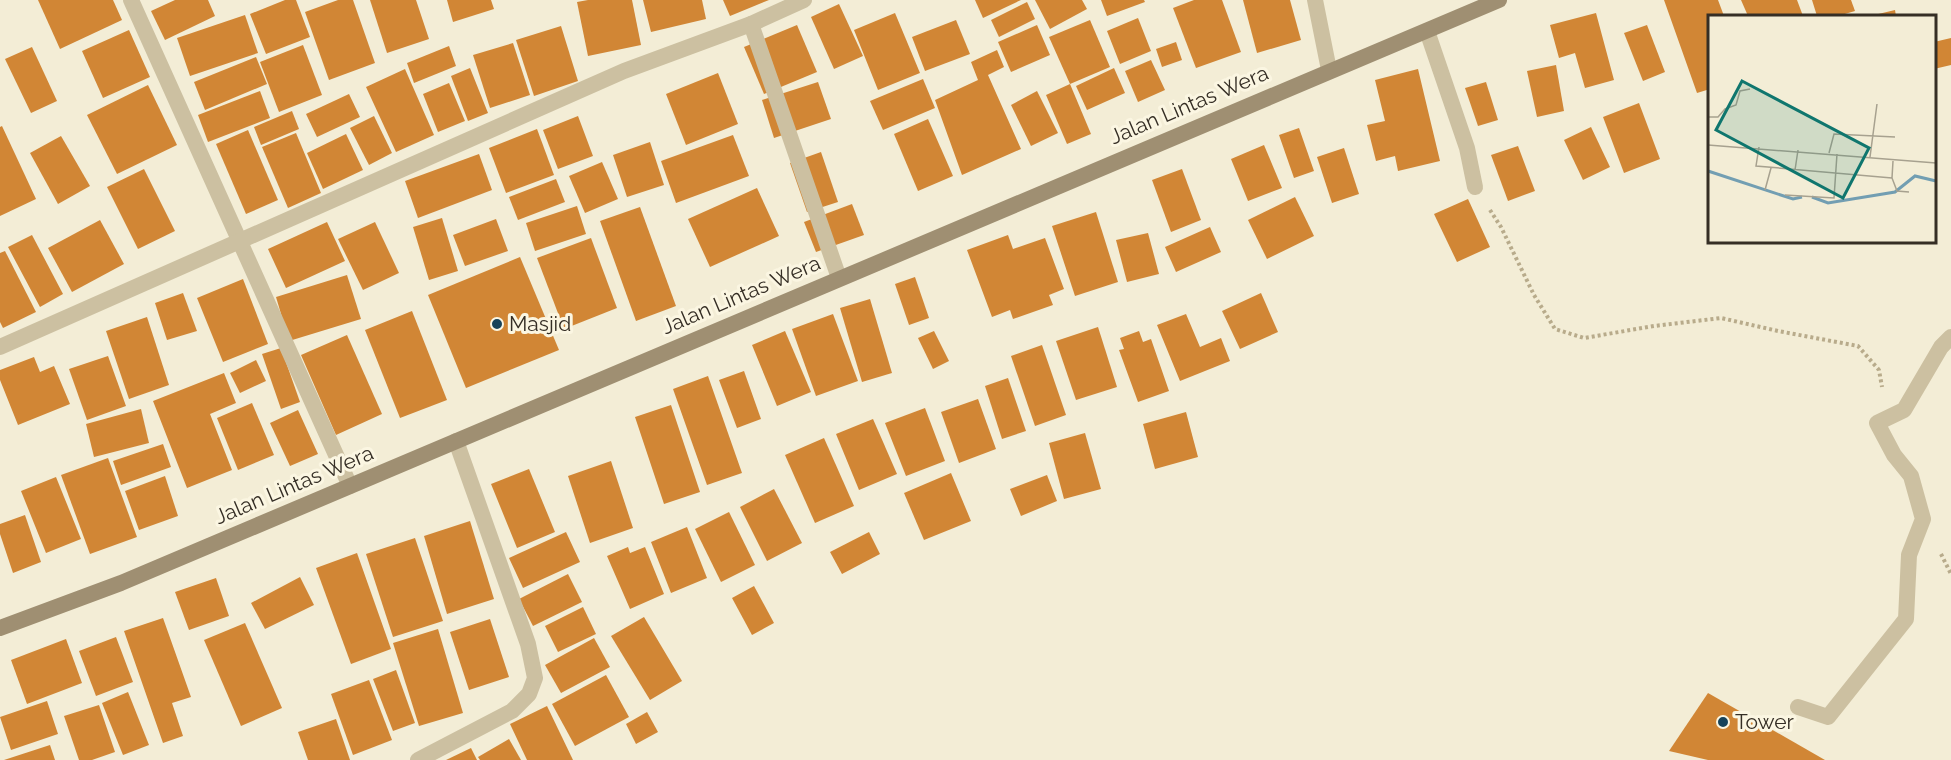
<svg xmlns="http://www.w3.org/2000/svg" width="1951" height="760" font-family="Raleway,sans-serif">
  <rect width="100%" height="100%" fill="#f3edd6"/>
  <g fill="#d18635">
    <polygon points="38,0 113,0 122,20 60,49"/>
    <polygon points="175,0 208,0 215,16 165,40 151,11"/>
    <polygon points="285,0 296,0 310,37 266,54 250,14"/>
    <polygon points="338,0 353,0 375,63 329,80 305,12"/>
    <polygon points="370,0 416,0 429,39 387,53"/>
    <polygon points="447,0 491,0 494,9 453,22"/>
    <polygon points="588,0 632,0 641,45 588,56 577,2"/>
    <polygon points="643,0 702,0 706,19 651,32"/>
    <polygon points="723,0 769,0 730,16"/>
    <polygon points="975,0 1021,0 983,18"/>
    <polygon points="1035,0 1082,0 1087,9 1050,29"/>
    <polygon points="1101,0 1144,0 1145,2 1107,16"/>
    <polygon points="1194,0 1222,0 1241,52 1196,68 1173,8"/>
    <polygon points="1243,0 1290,0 1301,40 1257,53"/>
    <polygon points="1664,0 1718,0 1724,16 1710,16 1710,89 1697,93"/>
    <polygon points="1741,0 1797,0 1803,16 1748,16"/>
    <polygon points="1812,0 1851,0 1855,11 1838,16 1817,16"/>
    <polygon points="1027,2 1035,19 999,37 991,20"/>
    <polygon points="839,4 863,56 834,69 811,17"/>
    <polygon points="1895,10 1896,16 1870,16"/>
    <polygon points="895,13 920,73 878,90 854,30"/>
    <polygon points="1596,13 1614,80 1585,88 1575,53 1559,58 1550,25"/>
    <polygon points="245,15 258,53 190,76 177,38"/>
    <polygon points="1138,18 1151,51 1120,64 1107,31"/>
    <polygon points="956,20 970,54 925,71 912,37"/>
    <polygon points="1090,20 1110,67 1070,84 1049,37"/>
    <polygon points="797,25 817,72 764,94 744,47"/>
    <polygon points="1037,25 1050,55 1011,72 998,42"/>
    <polygon points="1647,25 1665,72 1643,81 1624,33"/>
    <polygon points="561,26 578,81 534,96 516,40"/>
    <polygon points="129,30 150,77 103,98 82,51"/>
    <polygon points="1951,38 1951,65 1934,69 1934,42"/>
    <polygon points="1176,42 1182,60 1162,67 1156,49"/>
    <polygon points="513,43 530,95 490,108 473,55"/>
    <polygon points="303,45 322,95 279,112 260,62"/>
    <polygon points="449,46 456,66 414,83 407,63"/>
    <polygon points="32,47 57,101 31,113 5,59"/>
    <polygon points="997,50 1004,67 988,75 1021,149 962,175 935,100 978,80 971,62"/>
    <polygon points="256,57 267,84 205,110 194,82"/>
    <polygon points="1151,60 1165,90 1138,102 1125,71"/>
    <polygon points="1556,65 1564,111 1537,117 1527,71"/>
    <polygon points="470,68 488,113 468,121 451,76"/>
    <polygon points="1114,68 1125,93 1087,110 1076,86"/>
    <polygon points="405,69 434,135 396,152 366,87"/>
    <polygon points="1418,69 1440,161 1398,171 1395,156 1376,161 1367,125 1385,121 1375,80"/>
    <polygon points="718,73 738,124 686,145 666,94"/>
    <polygon points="923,79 935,108 883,130 870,101"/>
    <polygon points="818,82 831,119 774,138 762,100"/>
    <polygon points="1486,82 1498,120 1478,126 1465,88"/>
    <polygon points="449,83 465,121 438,132 423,94"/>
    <polygon points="1070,84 1091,134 1067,144 1046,95"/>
    <polygon points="148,85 177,145 117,174 87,115"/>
    <polygon points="260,91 270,118 208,142 198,115"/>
    <polygon points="1037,91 1058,133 1031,146 1011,105"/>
    <polygon points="349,94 360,117 317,137 306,114"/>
    <polygon points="1639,103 1660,159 1624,173 1603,117"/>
    <polygon points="292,111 299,129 261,145 254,127"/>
    <polygon points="374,116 392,153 369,165 350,128"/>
    <polygon points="578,116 593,156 558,169 543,130"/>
    <polygon points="928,119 953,176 918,191 894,134"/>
    <polygon points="2,126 36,199 0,216 0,127"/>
    <polygon points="1591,127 1610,167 1583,180 1564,140"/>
    <polygon points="1299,128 1314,171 1294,178 1279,135"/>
    <polygon points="537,129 554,175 506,193 489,148"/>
    <polygon points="248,130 278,200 246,214 216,144"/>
    <polygon points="296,133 321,193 288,208 262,147"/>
    <polygon points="346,134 363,170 323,189 307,153"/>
    <polygon points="733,135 749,176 676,203 661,161"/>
    <polygon points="61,136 90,186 58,204 30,153"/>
    <polygon points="650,142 664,185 627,197 613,155"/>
    <polygon points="1264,145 1282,188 1248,201 1231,159"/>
    <polygon points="1518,146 1535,191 1508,201 1491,155"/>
    <polygon points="1344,148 1359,194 1332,203 1317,157"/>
    <polygon points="821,152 838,202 807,212 790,163"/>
    <polygon points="479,154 492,190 418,218 405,181"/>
    <polygon points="602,162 618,199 585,213 569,176"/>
    <polygon points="144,169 175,231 138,249 107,187"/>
    <polygon points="1182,169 1201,220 1171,232 1152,180"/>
    <polygon points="556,179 565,202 518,220 509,197"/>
    <polygon points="757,188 779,236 710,267 688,219"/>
    <polygon points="1295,197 1314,236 1267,259 1248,220"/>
    <polygon points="1468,199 1490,247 1457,262 1434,214"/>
    <polygon points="852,204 864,235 816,252 804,222"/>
    <polygon points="577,206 586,234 535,251 526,223"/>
    <polygon points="640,207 676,306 636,321 600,221"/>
    <polygon points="1096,212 1118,282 1075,296 1052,226"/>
    <polygon points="442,218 458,271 429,280 413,227"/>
    <polygon points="496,219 508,251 465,266 453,235"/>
    <polygon points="100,220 124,264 72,292 48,248"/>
    <polygon points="327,222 345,261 286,288 268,249"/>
    <polygon points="375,222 399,273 363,290 338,239"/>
    <polygon points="1210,227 1221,252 1176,272 1165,247"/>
    <polygon points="1148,233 1159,274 1127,282 1116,240"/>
    <polygon points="32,235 63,294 40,307 8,247"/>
    <polygon points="1008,235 1013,249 1045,238 1064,289 1049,295 1053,305 1013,319 1010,310 992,317 967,250"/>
    <polygon points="591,238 617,308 564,329 537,258"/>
    <polygon points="5,251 36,312 3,328 0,322 0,253"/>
    <polygon points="520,257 559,350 466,388 428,295"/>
    <polygon points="347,275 361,319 289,341 276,297"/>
    <polygon points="915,277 929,318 909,325 895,284"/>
    <polygon points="243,279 268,344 223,362 197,298"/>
    <polygon points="183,293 197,331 167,340 155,303"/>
    <polygon points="1261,293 1278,332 1240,349 1222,311"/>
    <polygon points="870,299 892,373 862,382 840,308"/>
    <polygon points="412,311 447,400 400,418 365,330"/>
    <polygon points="833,314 858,381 816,396 792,329"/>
    <polygon points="1186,314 1200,347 1221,338 1230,361 1180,381 1157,325"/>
    <polygon points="147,317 169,385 129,399 106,331"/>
    <polygon points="1098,327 1117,387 1076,400 1056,341"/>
    <polygon points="785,331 811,392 777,406 752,345"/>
    <polygon points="934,331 949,361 933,369 918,338"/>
    <polygon points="1139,331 1143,342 1151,339 1169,391 1138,402 1119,350 1124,349 1120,338"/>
    <polygon points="347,335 382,414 336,435 301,355"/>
    <polygon points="1042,345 1066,415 1035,426 1011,356"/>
    <polygon points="281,348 300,402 281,409 262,354"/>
    <polygon points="108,356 126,406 87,420 69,369"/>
    <polygon points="34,357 40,372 54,366 70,404 18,425 0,380 0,370"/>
    <polygon points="256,360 266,381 240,393 230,373"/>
    <polygon points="744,371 761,419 737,428 719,380"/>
    <polygon points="224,373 236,403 210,414 232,470 187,488 153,401"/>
    <polygon points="708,376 742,473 707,485 673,389"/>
    <polygon points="1008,378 1026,431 1002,439 985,386"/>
    <polygon points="978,399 996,449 959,463 941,412"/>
    <polygon points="252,403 274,455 238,470 217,418"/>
    <polygon points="671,405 700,492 664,504 635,417"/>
    <polygon points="925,408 945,461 906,476 885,423"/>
    <polygon points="141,409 149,443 94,457 86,424"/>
    <polygon points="298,410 318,454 290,466 270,423"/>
    <polygon points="1186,412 1198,457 1155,469 1143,424"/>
    <polygon points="873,419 897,474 859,490 836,434"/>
    <polygon points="1085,433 1101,489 1064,499 1049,443"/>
    <polygon points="824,438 854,506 815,523 785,455"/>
    <polygon points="163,444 171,467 121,485 113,461"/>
    <polygon points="108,458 137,537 90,554 61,475"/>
    <polygon points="611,461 633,528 590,543 568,476"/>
    <polygon points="529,469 555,532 517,548 491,484"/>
    <polygon points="951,473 971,521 924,540 904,493"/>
    <polygon points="1047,475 1057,501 1021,516 1010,489"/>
    <polygon points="165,476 178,516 139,530 125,491"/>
    <polygon points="56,477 81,539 46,553 21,491"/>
    <polygon points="774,489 802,543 767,561 740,507"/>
    <polygon points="729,512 755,565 721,582 695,529"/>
    <polygon points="25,515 41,562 13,573 0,534 0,524"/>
    <polygon points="470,521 494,599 447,614 424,536"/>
    <polygon points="687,527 707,578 671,593 651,542"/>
    <polygon points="566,532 580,562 523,588 509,558"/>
    <polygon points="869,532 880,554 842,574 830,552"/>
    <polygon points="415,538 443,621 393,637 366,554"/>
    <polygon points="628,547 630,553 645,547 664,594 630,609 607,556"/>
    <polygon points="357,553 391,649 351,664 316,568"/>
    <polygon points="568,574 582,602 533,626 519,599"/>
    <polygon points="300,577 314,605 265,629 251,603"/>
    <polygon points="216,578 229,616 189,630 175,592"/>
    <polygon points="754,586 774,623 752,635 732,598"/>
    <polygon points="583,607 596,634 558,652 545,626"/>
    <polygon points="644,617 682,681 650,700 611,636"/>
    <polygon points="163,618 191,697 172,703 183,736 163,743 124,631"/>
    <polygon points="490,619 509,677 469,690 450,632"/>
    <polygon points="245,623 282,708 241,726 204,640"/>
    <polygon points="438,629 463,713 419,726 393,643"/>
    <polygon points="116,637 133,682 96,696 79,651"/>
    <polygon points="594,638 610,667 561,693 545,665"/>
    <polygon points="66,639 82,683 27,704 11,660"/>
    <polygon points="396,670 415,723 393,731 373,679"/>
    <polygon points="606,675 629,717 575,746 552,704"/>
    <polygon points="369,680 392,740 353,755 331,694"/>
    <polygon points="128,692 149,745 123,755 102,703"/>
    <polygon points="1708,693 1825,760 1708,760 1669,751"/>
    <polygon points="47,701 58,734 11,750 0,717"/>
    <polygon points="99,705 115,752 92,760 79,760 64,716"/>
    <polygon points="547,706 573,760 527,760 510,724"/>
    <polygon points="647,712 658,732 636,744 626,724"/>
    <polygon points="336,719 350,760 308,760 298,732"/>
    <polygon points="509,739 521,760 480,760 478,757"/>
    <polygon points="50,745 55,760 4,760"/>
    <polygon points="471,748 477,760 446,760"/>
  </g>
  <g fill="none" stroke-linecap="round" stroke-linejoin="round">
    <g stroke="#b8ab8b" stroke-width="4" stroke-dasharray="3 3" stroke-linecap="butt">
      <polyline points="1490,210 1501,227 1534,295 1555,329 1584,338 1654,326 1721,318 1778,331 1858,346 1879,370 1882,387"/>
      <polyline points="1941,554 1951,574"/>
    </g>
    <g stroke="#ccc0a1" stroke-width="16">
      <polyline points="131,0 350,486"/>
      <polyline points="1315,0 1329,70"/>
      <polyline points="751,24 839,278"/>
      <polyline points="1427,31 1467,148 1475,187"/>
      <polyline points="0,347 624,71 751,24 804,0"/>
      <polyline points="1798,707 1828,717 1906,619 1909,555 1923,519 1911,476 1894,455 1877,423 1904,410 1941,347 1951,337"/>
      <polyline points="418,760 512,711 529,694 535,678 528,644 456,441"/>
    </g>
    <polyline stroke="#9f8f72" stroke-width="16" points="0,628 121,583 1499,0"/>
  </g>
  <g fill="#17435a" stroke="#fbf6e2" stroke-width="2">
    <circle cx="497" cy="324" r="6"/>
    <circle cx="1723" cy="722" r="6"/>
  </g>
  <g text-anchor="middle" stroke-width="6" stroke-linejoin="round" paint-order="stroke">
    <g font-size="21" fill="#352e25" stroke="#fbf6e2">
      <text transform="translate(1189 105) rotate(-23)" y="7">Jalan Lintas Wera</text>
      <text transform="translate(741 295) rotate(-23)" y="7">Jalan Lintas Wera</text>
      <text transform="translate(294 485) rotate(-23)" y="7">Jalan Lintas Wera</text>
    </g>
    <g font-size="21" fill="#352e25" stroke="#fbf6e2" text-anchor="start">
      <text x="509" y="331">Masjid</text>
      <text x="1735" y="729">Tower</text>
    </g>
  </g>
  <g transform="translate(1708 15)">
    <rect width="228" height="228" fill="#f3edd6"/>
    <path fill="none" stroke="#729eb2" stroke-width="3" d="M0 156 85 184 94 182M104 182 120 188 187 177 207 161 228 166"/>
    <path fill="none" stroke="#a7a18f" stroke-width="1.5" d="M0 102H10L17 94 28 90 32 76 42 74M0 130 228 148M51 132 48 151 184 163M121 138 126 119 187 122M162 142 169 89M185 146 184 163 189 176 201 177M87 155 90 135M57 175 63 153M77 180 126 183 129 139"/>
    <path fill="#0f766e" fill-opacity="0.15" stroke="#0f766e" stroke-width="3" d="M34 66 161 133 135 183 8 115Z"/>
    <rect width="228" height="228" fill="none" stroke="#352e25" stroke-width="3"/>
  </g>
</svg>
